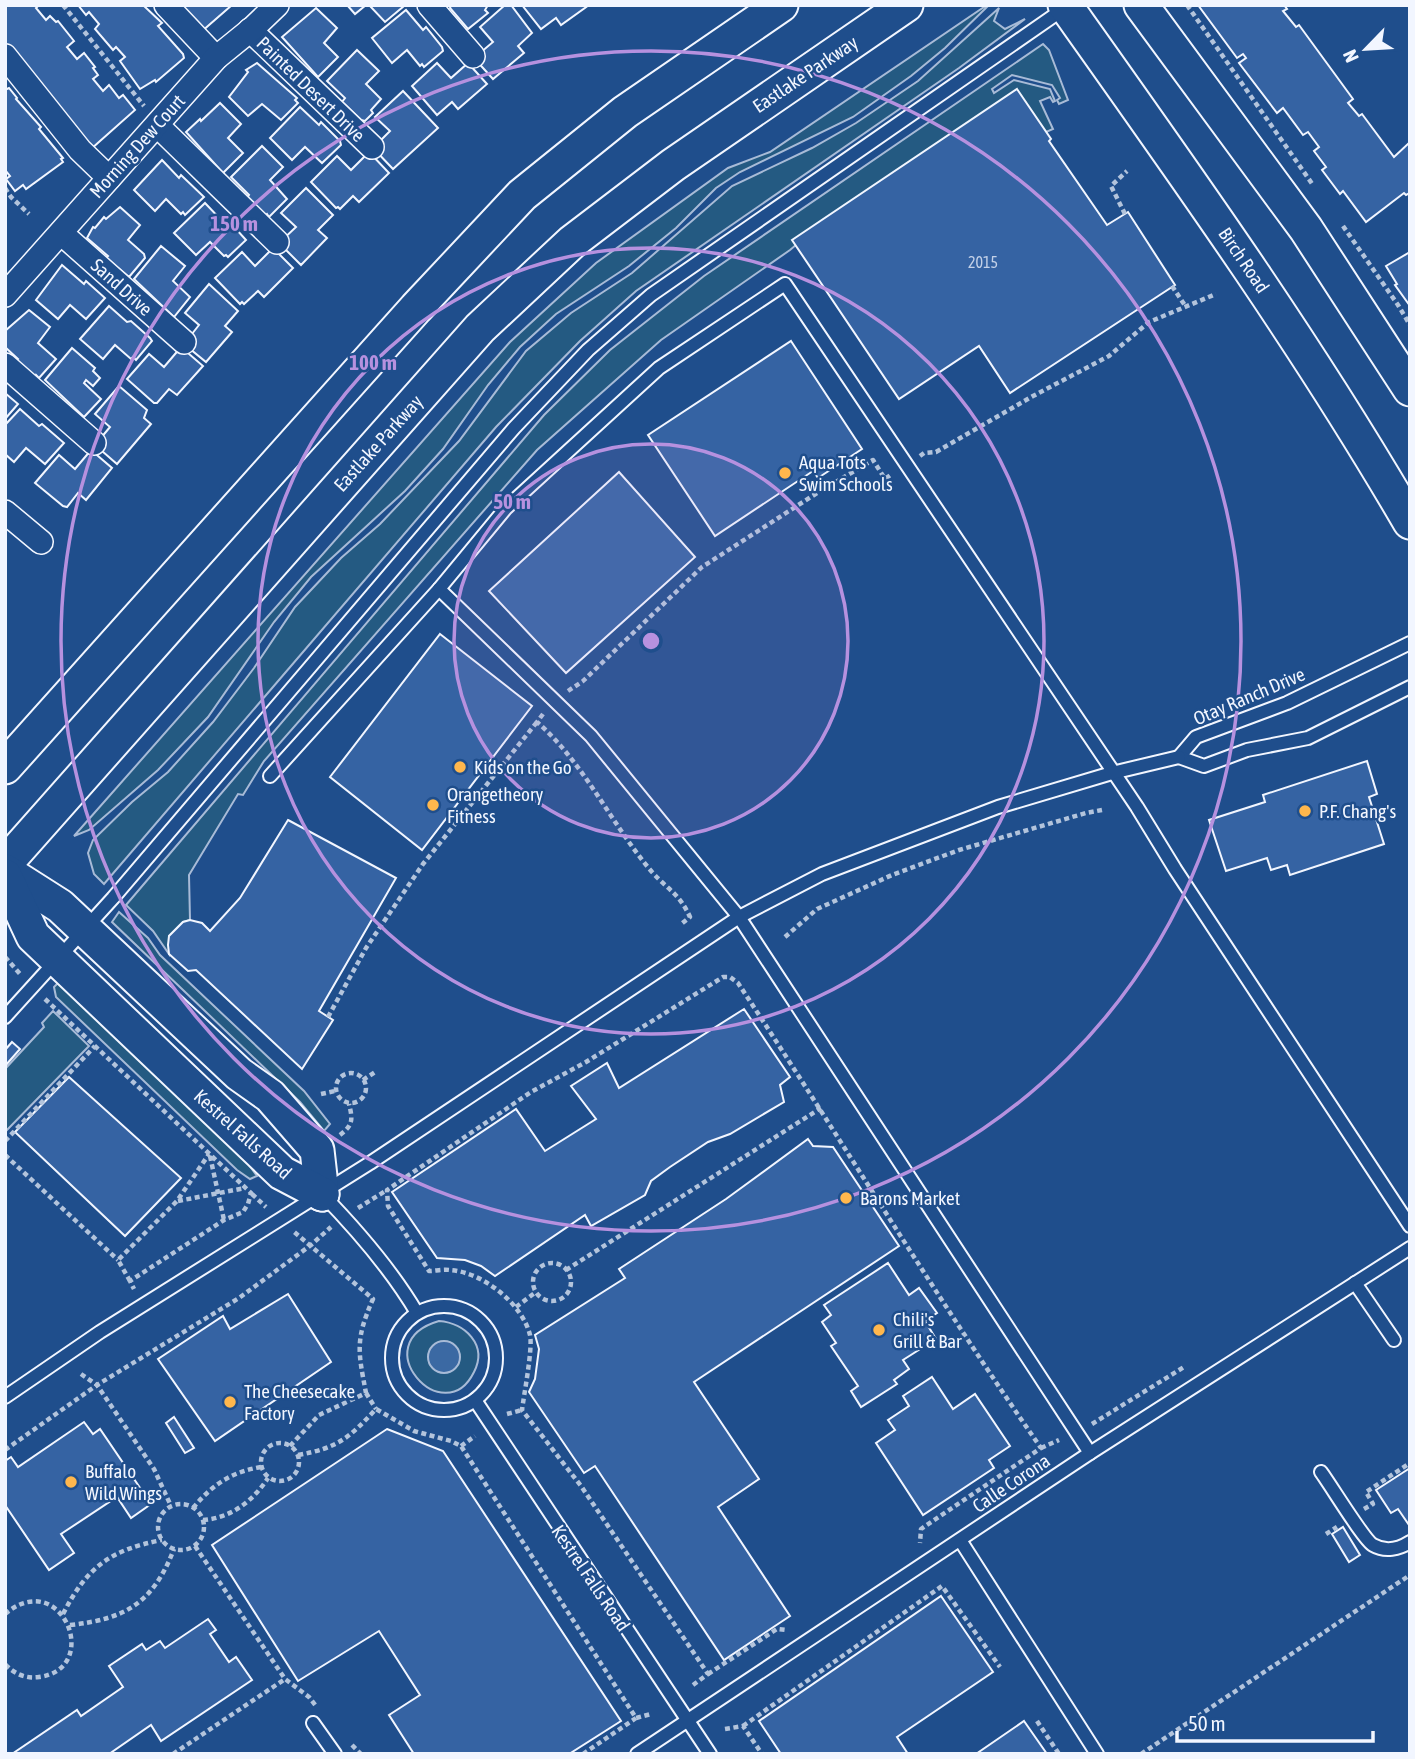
<svg xmlns="http://www.w3.org/2000/svg" width="1415" height="1759" font-family="'Asap Condensed',sans-serif">
  <rect width="100%" height="100%" fill="#1f4e8c"/>
  <g fill="#245a82" stroke="#a8bbd7" stroke-width="2">
    <polygon points="987,5 989,5 945,48 911,76 853,117 740,172 716,188 676,228 629,266 556,314 520,347 488,385 443,449 405,491 311,577 274,622 208,717 158,770 89,830 74,836 510,342 596,263 728,168 770,152"/>
    <polygon points="999,8 994,21 1005,29 1025,19 959,68 636,291 580,341 496,427 104,884 94,874 88,853 93,840 132,802 168,772 213,722 254,668 295,607 341,558 380,524 459,441 526,351 571,313 632,273 732,186 812,148 856,123 918,81"/>
    <polygon points="1043,44 1049,50 1068,100 1059,104 1057,100 1060,98 1052,85 1012,75 992,89 994,93 1014,80 1050,89 1055,101 1053,102 1050,97 1040,101 1053,129 803,239 790,250 661,340 537,450 264,761 243,795 238,794 189,875 190,920 183,922 169,936 169,954 153,931 126,905 544,415 610,350 704,276"/>
    <polygon points="119,912 148,938 160,955 304,1091 330,1124 324,1131 300,1102 112,922"/>
    <polygon points="59,982 246,1161 257,1176 250,1179 237,1170 56,997 54,987"/>
    <polygon points="53,1011 89,1046 5,1132 5,1069 44,1027 42,1023"/>
    <path d="M439 1321C465 1323 488 1345 474 1372 444 1433 363 1343 439 1321Z"/>
  </g>
  <circle fill="#3b69a3" stroke="#a8bbd7" stroke-width="2" cx="444" cy="1357" r="16"/>
  <g fill="#3563a3" stroke="#f2f6ff" stroke-width="2">
    <polygon points="5,5 39,5 36,8 46,20 50,16 56,22 58,21 74,41 67,47 77,59 84,53 95,67 93,68 98,75 93,79 103,91 109,85 119,98 123,95 135,110 91,149 5,46"/>
    <polygon points="78,5 143,5 162,23 158,26 183,54 184,58 156,82 155,80 140,89 120,61 125,57 116,47 113,50 95,29 99,24 89,12 86,15"/>
    <polygon points="180,5 232,5 201,32"/>
    <polygon points="347,5 366,5 355,14"/>
    <polygon points="369,5 404,5 404,6 385,22"/>
    <polygon points="488,5 485,10 488,13 468,29 450,8 451,5"/>
    <polygon points="505,5 511,5 532,33 518,46 524,53 493,79 474,58 493,42 480,27"/>
    <polygon points="522,5 589,5 561,25 556,18 541,29"/>
    <polygon points="1198,5 1284,5 1287,9 1283,11 1296,27 1299,25 1353,99 1348,103 1359,116 1362,114 1394,157 1410,142 1410,193 1406,195 1404,193 1366,222 1343,191 1340,194 1322,170 1326,167 1314,151 1319,147 1308,132 1303,135 1283,108 1277,113 1239,63 1246,58 1243,54 1237,58"/>
    <polygon points="316,8 337,28 324,43 338,57 318,77 282,37"/>
    <polygon points="406,10 423,30 426,27 442,47 443,51 424,67 422,64 420,66 407,50 392,63 372,38"/>
    <polygon points="357,50 379,71 366,84 381,99 371,110 373,113 365,121 361,120 342,102 345,98 327,81"/>
    <polygon points="257,63 297,98 295,100 298,103 281,120 262,104 248,116 229,97 248,72 246,70"/>
    <polygon points="437,63 451,78 468,63 487,84 458,109 452,102 437,115 412,86"/>
    <polygon points="5,87 7,89 9,88 17,98 16,99 41,127 39,129 63,158 61,159 63,162 26,189 23,185 15,191 6,179 10,176 5,170"/>
    <polygon points="1017,89 1051,139 1049,141 1107,225 1128,212 1175,285 1010,393 979,346 899,399 792,240"/>
    <polygon points="403,91 438,128 393,169 373,148 390,131 375,117"/>
    <polygon points="220,103 241,124 228,138 243,153 223,173 186,132 200,119 201,121"/>
    <polygon points="300,107 319,125 321,122 340,141 341,145 322,163 305,147 292,160 270,138"/>
    <polygon points="262,146 283,167 270,180 287,199 269,217 267,214 265,216 247,198 249,195 231,177"/>
    <polygon points="369,152 389,173 359,202 353,196 340,209 338,207 336,208 311,182 337,156 351,170"/>
    <polygon points="162,160 179,178 181,175 204,197 185,215 183,212 181,214 166,199 155,211 134,190"/>
    <polygon points="306,188 333,215 318,230 327,238 301,265 279,243 296,227 281,213"/>
    <polygon points="205,203 223,222 227,219 246,240 228,257 226,255 224,256 210,242 196,255 174,233"/>
    <polygon points="120,207 140,225 128,240 144,254 145,258 129,277 106,258 108,256 87,238 93,227 95,228 104,217 106,219"/>
    <polygon points="161,246 185,266 173,281 190,297 174,317 134,279"/>
    <polygon points="273,248 293,268 264,297 258,291 244,304 242,302 240,304 215,278 242,252 255,266"/>
    <polygon points="1410,252 1410,306 1395,285 1397,284 1386,266"/>
    <polygon points="62,265 84,284 86,281 105,298 86,319 70,305 58,319 36,300"/>
    <polygon points="209,284 238,311 225,326 232,332 206,362 184,344 199,325 185,313"/>
    <polygon points="109,306 127,322 131,321 150,338 152,341 136,360 133,357 131,359 115,345 103,359 80,339"/>
    <polygon points="29,310 50,327 38,343 56,359 39,378 36,375 35,377 16,361 18,359 5,347 5,331"/>
    <polygon points="791,341 862,449 818,478 813,471 715,536 648,435"/>
    <polygon points="181,347 203,366 177,395 169,389 157,403 154,403 127,379 149,354 164,367"/>
    <polygon points="72,348 95,368 93,371 100,378 93,386 86,380 84,383 101,399 84,417 45,380"/>
    <polygon points="119,386 147,410 144,418 151,424 117,464 95,445 110,427 95,414"/>
    <polygon points="5,393 18,404 5,419"/>
    <polygon points="20,409 39,426 42,424 64,443 45,464 26,448 14,462 5,454 5,425"/>
    <polygon points="91,450 112,468 86,500 78,493 67,507 63,506 35,483 59,455 75,469"/>
    <polygon points="619,472 695,557 566,673 489,591"/>
    <polygon points="440,634 532,706 422,850 330,777"/>
    <polygon points="1367,761 1377,794 1369,797 1384,844 1290,875 1287,865 1271,870 1267,858 1226,871 1209,820 1265,802 1263,795"/>
    <polygon points="288,820 396,878 319,1011 333,1020 302,1069 196,970 188,971 169,954 168,945 169,936 183,922 190,920 202,923 210,931 240,898"/>
    <polygon points="744,1009 790,1077 780,1085 784,1102 730,1134 708,1142 670,1167 651,1181 645,1195 591,1226 585,1215 495,1276 481,1266 465,1260 437,1258 392,1192 516,1109 545,1151 596,1119 571,1086 607,1063 619,1088"/>
    <polygon points="12,1042 20,1049 5,1066 5,1050"/>
    <polygon points="69,1077 181,1178 125,1236 15,1132"/>
    <polygon points="808,1139 813,1146 833,1147 899,1246 694,1382 759,1479 718,1507 790,1616 724,1660 595,1466 584,1473 529,1392 535,1379 539,1349 535,1335 625,1278 619,1269 726,1199"/>
    <polygon points="888,1263 909,1295 919,1288 937,1313 925,1321 936,1339 903,1360 909,1369 894,1380 897,1384 861,1407 851,1391 858,1386 831,1346 836,1343 822,1322 831,1315 824,1305"/>
    <polygon points="288,1294 331,1362 215,1441 158,1359 223,1316 230,1329"/>
    <polygon points="932,1377 953,1409 975,1394 1010,1446 989,1460 994,1468 923,1515 876,1443 895,1430 888,1420 909,1406 903,1396"/>
    <polygon points="174,1417 194,1448 185,1453 166,1423"/>
    <polygon points="84,1422 93,1434 100,1429 151,1504 131,1518 117,1497 61,1534 74,1553 49,1570 5,1505 5,1461 11,1457 18,1467"/>
    <polygon points="387,1429 443,1451 621,1721 569,1754 414,1754 389,1715 420,1695 379,1631 298,1681 212,1545"/>
    <polygon points="1410,1468 1410,1524 1409,1525 1398,1509 1391,1513 1376,1490"/>
    <polygon points="1343,1527 1360,1555 1349,1562 1332,1534"/>
    <polygon points="941,1596 993,1672 897,1737 908,1754 781,1754 759,1721"/>
    <polygon points="208,1619 216,1630 210,1634 229,1662 236,1657 252,1680 161,1741 151,1725 109,1754 12,1754 77,1710 81,1716 123,1687 109,1666 142,1644 146,1650 160,1641 165,1648"/>
    <polygon points="1024,1721 1047,1754 976,1754"/>
  </g>
  <g fill="none" stroke-linecap="round" stroke-linejoin="round">
    <defs>
      <g id="lane">
        <polyline points="439,589 591,736 739,917 1090,1453"/>
        <polyline points="1179,757 1196,737 1287,703 1410,643"/>
        <polyline points="1179,757 1204,766 1247,750 1308,738 1410,687"/>
        <polyline points="270,776 439,589 506,508 659,368 785,284 1137,807 1175,869 1410,1226"/>
        <polyline points="5,1017 113,898 514,428 588,350 651,295 1065,8"/>
        <path d="M322 1194C358 1231 391 1269 417 1313"/>
        <polyline points="1355,1283 1394,1340"/>
        <circle cx="444" cy="1358" r="52"/>
        <polyline points="5,1397 100,1332 370,1163 739,917 822,874 998,807 1112,773 1179,757"/>
        <polyline points="475,1400 710,1754"/>
        <path d="M1321 1472C1330 1484 1364 1540 1373 1545 1385 1552 1399 1549 1410 1542"/>
        <polyline points="960,1540 1097,1754"/>
        <polyline points="313,1723 335,1754"/>
        <polyline points="637,1754 1090,1453 1410,1248"/>
      </g>
      <g id="street">
        <polyline points="166,5 216,58"/>
        <polyline points="429,5 473,56"/>
        <polyline points="250,30 372,147"/>
        <polyline points="5,56 80,150 109,178"/>
        <polyline points="157,125 277,242"/>
        <polyline points="61,233 184,342"/>
        <polyline points="5,295 216,58 253,28 277,5"/>
        <polyline points="5,365 94,443"/>
        <polyline points="5,512 41,542"/>
      </g>
      <g id="secondary">
        <path d="M1065 5C1185 174 1306 343 1410 522"/>
        <polyline points="1141,5 1306,229 1410,389"/>
        <polyline points="5,767 416,308 522,195 625,112 781,5"/>
        <polyline points="5,864 480,328 572,242 673,165 906,5"/>
        <polyline points="5,871 60,906 239,1074 270,1096 317,1150 322,1194"/>
        <polyline points="5,876 33,936 282,1173 322,1194"/>
      </g>
    </defs>
    <use href="#lane" stroke="#f2f6ff" stroke-width="16"/>
    <use href="#street" stroke="#f2f6ff" stroke-width="26"/>
    <use href="#secondary" stroke="#f2f6ff" stroke-width="37"/>
    <g stroke="#b3c4dc" stroke-width="4.5" stroke-dasharray="5 3.5" stroke-linecap="butt">
      <polyline points="63,5 144,106"/>
      <polyline points="1187,5 1313,185"/>
      <polyline points="5,188 11,197 29,214"/>
      <polyline points="1125,214 1111,186 1127,171"/>
      <polyline points="1343,226 1398,305 1410,325"/>
      <polyline points="1172,286 1186,307"/>
      <polyline points="920,456 924,453 936,452 1033,396 1109,356 1149,322 1216,294"/>
      <polyline points="568,691 583,681 702,567 817,493 873,460 885,479 892,474"/>
      <path d="M543 714 537 722C585 764 611 824 652 872 668 890 679 893 690 917L680 925"/>
      <polyline points="785,937 817,909 892,875 959,850 1086,813 1102,810"/>
      <polyline points="5,957 21,975"/>
      <polyline points="45,999 251,1193 248,1204 243,1212 224,1220 130,1281 134,1289"/>
      <polyline points="328,1017 366,948 423,864 537,722"/>
      <circle cx="351" cy="1088" r="15"/>
      <polyline points="363,1080 375,1072"/>
      <polyline points="321,1094 335,1091"/>
      <path d="M340 1135C353 1125 353 1120 349 1104"/>
      <polyline points="5,1141 95,1046"/>
      <polyline points="5,1155 118,1260"/>
      <polyline points="210,1156 224,1220"/>
      <polyline points="252,1194 266,1207"/>
      <polyline points="178,1201 245,1188"/>
      <polyline points="358,1208 387,1190"/>
      <circle cx="552" cy="1282" r="19"/>
      <polyline points="566,1270 821,1108"/>
      <polyline points="130,1281 118,1260 177,1201 209,1154"/>
      <polyline points="516,1307 536,1292"/>
      <polyline points="81,1374 97,1385 154,1469 171,1506"/>
      <polyline points="366,1393 376,1409"/>
      <polyline points="507,1414 522,1410"/>
      <polyline points="1092,1424 1184,1367"/>
      <circle cx="280" cy="1462" r="19"/>
      <path d="M290 1446 319 1415 366 1393C358 1351 355 1340 373 1299L293 1231"/>
      <polyline points="461,1446 475,1436"/>
      <polyline points="1041,1448 1059,1440"/>
      <polyline points="5,1450 97,1385 239,1298 311,1245 331,1227"/>
      <path d="M298 1455C338 1448 349 1438 376 1409L414 1431 451 1441 461 1446 636 1718 651 1714"/>
      <circle cx="181" cy="1527" r="23"/>
      <path d="M193 1508C212 1485 231 1472 261 1467"/>
      <polyline points="1364,1509 1373,1504 1366,1492 1410,1463"/>
      <path d="M203 1520C231 1518 253 1501 268 1478"/>
      <polyline points="1326,1534 1337,1527"/>
      <polyline points="195,1546 285,1679 309,1697 316,1706"/>
      <path d="M5 1614C62 1566 103 1669 39 1677 26 1679 14 1674 5 1664"/>
      <path d="M63 1614C87 1567 110 1550 162 1540"/>
      <path d="M70 1625C126 1619 153 1603 174 1549"/>
      <polyline points="708,1674 777,1629 786,1630"/>
      <path d="M693 1685 708 1674 581 1486 522 1410C524 1394 533 1348 530 1335 522 1303 482 1272 450 1270 443 1269 435 1271 429 1271L388 1206 387 1190 531 1092 586 1062 723 977H730L738 983C840 1137 935 1296 1041 1448L921 1529 920 1543"/>
      <polyline points="1037,1721 1059,1754"/>
      <polyline points="743,1726 942,1586 1000,1667"/>
      <polyline points="725,1729 743,1726 762,1754"/>
      <polyline points="352,1745 361,1754"/>
      <polyline points="173,1754 285,1679"/>
      <polyline points="583,1754 636,1718"/>
      <polyline points="1141,1754 1410,1575"/>
    </g>
    <use href="#lane" stroke="#1f4e8c" stroke-width="12"/>
    <use href="#street" stroke="#1f4e8c" stroke-width="23"/>
    <use href="#secondary" stroke="#1f4e8c" stroke-width="33"/>
  </g>
  <circle cx="651" cy="641" r="197" fill="#b691df" fill-opacity=".12"/>
  <g fill="none" stroke="#b691df" stroke-width="3.5">
    <circle cx="651" cy="641" r="197"/>
    <circle cx="651" cy="641" r="393"/>
    <circle cx="651" cy="641" r="590"/>
  </g>
  <g fill="#ffb74d" stroke="#1f4e8c" stroke-width="2.5">
    <circle cx="785" cy="473" r="7"/>
    <circle cx="460" cy="767" r="7"/>
    <circle cx="433" cy="805" r="7"/>
    <circle cx="1305" cy="811" r="7"/>
    <circle cx="846" cy="1198" r="7"/>
    <circle cx="879" cy="1330" r="7"/>
    <circle cx="230" cy="1402" r="7"/>
    <circle cx="71" cy="1482" r="7"/>
  </g>
  <g text-anchor="middle" stroke-width="5" stroke-linejoin="round" paint-order="stroke">
    <g font-size="16" fill="#c3d1e8">
      <text x="983" y="268">2015</text>
    </g>
    <g font-size="19" fill="#f2f6ff" stroke="#1f4e8c">
      <text transform="translate(805 74) rotate(-34)" y="7">Eastlake Parkway</text>
      <text transform="translate(311 89) rotate(44)" y="7">Painted Desert Drive</text>
      <text transform="translate(137 146) rotate(-48)" y="7">Morning Dew Court</text>
      <text transform="translate(1244 260) rotate(56)" y="7">Birch Road</text>
      <text transform="translate(122 287) rotate(42)" y="7">Sand Drive</text>
      <text transform="translate(378 443) rotate(-48)" y="7">Eastlake Parkway</text>
      <text transform="translate(1249 696) rotate(-23)" y="7">Otay Ranch Drive</text>
      <text transform="translate(243 1134) rotate(42)" y="7">Kestrel Falls Road</text>
      <text transform="translate(1011 1483) rotate(-34)" y="7">Calle Corona</text>
      <text transform="translate(591 1578) rotate(56)" y="7">Kestrel Falls Road</text>
    </g>
    <g font-size="19" fill="#f2f6ff" stroke="#1f4e8c" text-anchor="start">
      <text x="799" y="469">Aqua Tots<tspan x="799" dy="22">Swim Schools</tspan></text>
      <text x="474" y="774">Kids on the Go</text>
      <text x="447" y="801">Orangetheory<tspan x="447" dy="22">Fitness</tspan></text>
      <text x="1319" y="818">P.F. Chang's</text>
      <text x="860" y="1205">Barons Market</text>
      <text x="893" y="1326">Chili's<tspan x="893" dy="22">Grill &amp; Bar</tspan></text>
      <text x="244" y="1398">The Cheesecake<tspan x="244" dy="22">Factory</tspan></text>
      <text x="85" y="1478">Buffalo<tspan x="85" dy="22">Wild Wings</tspan></text>
    </g>
  </g>
  <circle cx="651" cy="641" r="10" fill="#b691df" stroke="#1f4e8c" stroke-width="3.5"/>
  <g font-size="21" text-anchor="middle" font-weight="bold" fill="#b691df" stroke="#1f4e8c" stroke-width="5" stroke-linejoin="round" paint-order="stroke">
    <text x="234" y="231">150 m</text>
    <text x="373" y="370">100 m</text>
    <text x="512" y="509">50 m</text>
  </g>
  <rect width="1415" height="1759" fill="none" stroke="#f2f6ff" stroke-width="14"/>
  <g transform="translate(1366 49) rotate(245)" stroke="#1f4e8c" stroke-width="5" paint-order="stroke">
  <path d="M0-5L12 26L0 18L-12 26Z" fill="#f2f6ff"/>
  <text y="-10" font-size="19" font-weight="bold" text-anchor="middle" fill="#f2f6ff">N</text>
  </g>
  <path d="M1177 1731v10h196v-10" fill="none" stroke="#f2f6ff" stroke-width="3.5"/>
  <text x="1188" y="1731" font-size="21" fill="#f2f6ff" stroke="#1f4e8c" stroke-width="5" paint-order="stroke">50 m</text>
</svg>
